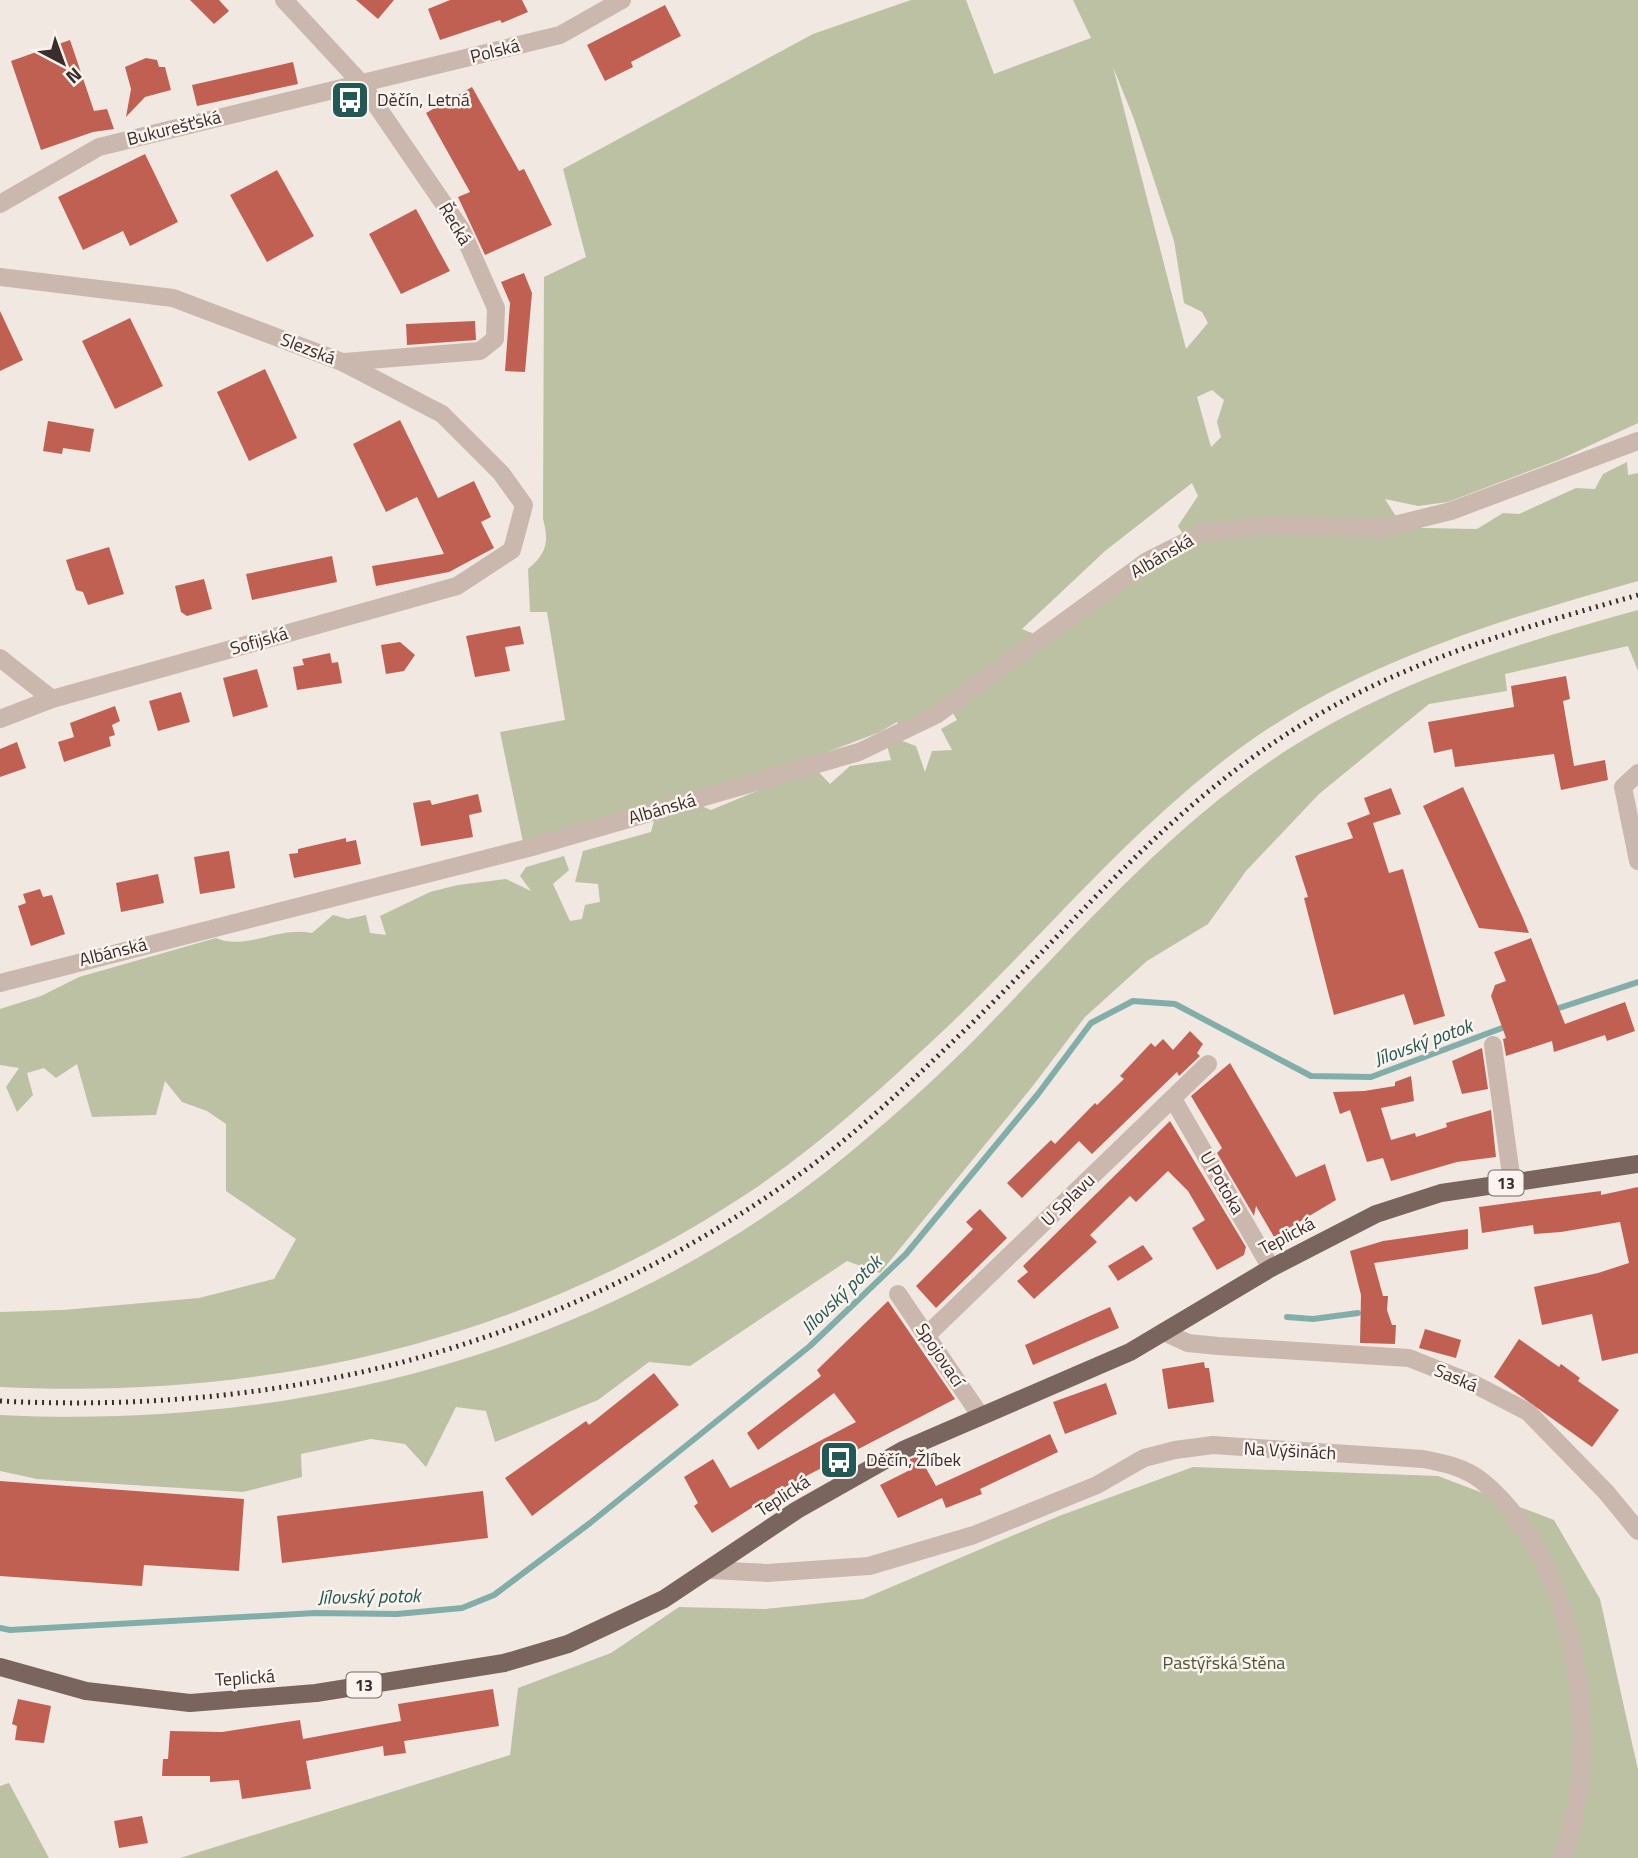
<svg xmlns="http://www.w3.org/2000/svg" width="1638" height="1858" font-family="'Titillium Web',sans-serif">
  <rect width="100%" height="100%" fill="#f2e8e2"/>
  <g fill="#bbc1a2" fill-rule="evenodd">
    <path d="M911 0H966L994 74 1091 38 1073 0H1638V423L1561 459 1448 502 1418 506 1385 499 1397 518 1423 528 1477 529 1503 513 1519 514 1576 488 1595 489 1603 474 1627 462 1628 475 1638 473V581C1504 619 1371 658 1254 738 1136 821 1048 932 944 1030 882 1088 819 1146 748 1193 523 1342 267 1400 0 1387V1312L63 1310 199 1298 274 1279 296 1239 226 1191V1124L207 1111 182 1102 165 1081 156 1115 92 1117 77 1064 56 1078 44 1068 27 1073 33 1095 17 1112 6 1087 19 1068 0 1065V1009L41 996 79 977 216 938C246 951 278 926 312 933L333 915 348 919 366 915 370 933 386 935 380 916 430 892 458 885 506 879 531 891 520 876 526 867 564 856 569 870 553 884 570 921 582 919 585 905 600 902 598 884 575 882 583 851 651 832 657 810 689 801 711 810 757 791 755 778 523 842 500 732 565 720 547 612H530L528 569C547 554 549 541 543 519L544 277 586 257 563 169 813 34ZM1113 67 1134 119 1174 241 1184 303 1202 312 1208 323 1186 349ZM1212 390 1224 400 1217 422 1221 437 1211 447 1197 397ZM1192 483 1198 496 1178 526 1190 546 1150 565 1049 640 1022 629 1105 551ZM951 710 957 720 941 729 952 750 932 751 925 772 916 746 897 739 887 745 891 760 850 766 830 784 812 765 801 762 880 732 897 722 901 731Z"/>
    <path d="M1638 610V671L1628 646 1505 674 1507 691 1429 704 1319 794 1246 871 1208 924 1147 961 1085 1017 1032 1087 880 1273 847 1261 690 1366 649 1362 598 1400 495 1442 486 1411 456 1407 426 1467 405 1444 371 1439 301 1454 302 1477 243 1492 37 1479 0 1471V1415C294 1430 593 1354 827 1171 881 1128 934 1081 982 1032 1074 937 1162 835 1272 760 1384 684 1509 646 1638 610Z"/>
    <polygon points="1193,1467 1438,1476 1554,1520 1600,1599 1638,1770 1638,1858 180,1858 510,1755 518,1688 611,1653 679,1607 765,1609 863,1599 1059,1516"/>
    <polygon points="9,1783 49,1858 0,1858 0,1786"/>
  </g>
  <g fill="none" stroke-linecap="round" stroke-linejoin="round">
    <g stroke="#82aeaa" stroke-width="6">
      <polyline points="1553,1010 1638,982"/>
      <polyline points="1287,1317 1313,1319 1358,1313"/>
      <polyline points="0,1628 10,1630 315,1613 397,1614 462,1608 494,1595 590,1523 810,1346 906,1254 1038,1094 1091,1023 1133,1001 1175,1004 1311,1076 1371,1077 1510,1025"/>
    </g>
  </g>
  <g fill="#bf6053">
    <polygon points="190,0 219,0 229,11 214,24"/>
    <polygon points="356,0 394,0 378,19"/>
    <polygon points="450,0 522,0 528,12 502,23 500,20 440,40 428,9"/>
    <polygon points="665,5 681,36 631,62 633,67 605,81 587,45"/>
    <polygon points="70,40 94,111 107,109 114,129 93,132 41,150 11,61"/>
    <polygon points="146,58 157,60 159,67 165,67 171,90 145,97 126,117 131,89 125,67"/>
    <polygon points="293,62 298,84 197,106 192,85"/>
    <polygon points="472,87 519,171 524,169 552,225 485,255 458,197 470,192 426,113"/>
    <polygon points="145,154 178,222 130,246 123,231 83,250 58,197"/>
    <polygon points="277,170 314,236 267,262 230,195"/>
    <polygon points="416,209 450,271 401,294 369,234"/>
    <polygon points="524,273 532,293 525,372 505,371 510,303 501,282"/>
    <polygon points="0,311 23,360 0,371"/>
    <polygon points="130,318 163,386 115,409 82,341"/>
    <polygon points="475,321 476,340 407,345 406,324"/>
    <polygon points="265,369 297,438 249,461 217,392"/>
    <polygon points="400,420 438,498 474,481 491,517 481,522 494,548 449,572 376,586 372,566 444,554 417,497 386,512 353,444"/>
    <polygon points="48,421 94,429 90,452 63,448 62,454 43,451"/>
    <polygon points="109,547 124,594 88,605 83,592 76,590 66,560"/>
    <polygon points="332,556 337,582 252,600 246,574"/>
    <polygon points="204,579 212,609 187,616 181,612 175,586"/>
    <polygon points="520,626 524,644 505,647 510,671 475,677 466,636"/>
    <polygon points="400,642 415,655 404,671 386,674 381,645"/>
    <polygon points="330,653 332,663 338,662 342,683 297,690 293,667 304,665 302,659"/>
    <polygon points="257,669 268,707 233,717 223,678"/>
    <polygon points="1566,676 1570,699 1563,701 1574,766 1605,760 1608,780 1561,790 1554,754 1455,767 1452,749 1434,753 1428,722 1514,707 1511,686"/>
    <polygon points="181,692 190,722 158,731 149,701"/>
    <polygon points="115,706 120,721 112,725 115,735 109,737 111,746 64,762 58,742 74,737 70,723"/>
    <polygon points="17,742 26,768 0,777 0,749"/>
    <polygon points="1463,787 1523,918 1529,933 1479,928 1423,806"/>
    <polygon points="1391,788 1401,814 1373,823 1389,873 1403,869 1445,1016 1414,1025 1404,994 1334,1015 1304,898 1308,897 1295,856 1353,838 1347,823 1370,814 1364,798"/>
    <polygon points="478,794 482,812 469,815 473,837 421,846 413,803 430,800 432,805"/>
    <polygon points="346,838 346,842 356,840 361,864 294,878 289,854 298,853 298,849"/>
    <polygon points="229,851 235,888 200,894 194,857"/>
    <polygon points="158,874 164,903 121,912 116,883"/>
    <polygon points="40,889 43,897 52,895 65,934 31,946 18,906 26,903 23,894"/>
    <polygon points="1531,938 1565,1024 1625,1002 1635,1031 1607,1041 1605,1035 1554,1052 1552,1041 1506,1056 1503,1039 1506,1038 1491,996 1495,985 1506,981 1494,952"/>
    <polygon points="1190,1031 1203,1044 1197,1053 1200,1056 1179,1076 1177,1072 1092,1154 1079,1141 1022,1198 1007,1183 1051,1140 1055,1144 1095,1103 1097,1105 1124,1079 1120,1076 1151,1043 1155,1047 1163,1039 1173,1050"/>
    <polygon points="1482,1048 1488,1089 1462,1094 1452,1061"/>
    <polygon points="1230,1063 1296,1177 1325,1164 1336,1200 1274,1237 1256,1206 1254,1216 1217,1153 1222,1148 1191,1096"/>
    <polygon points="1411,1076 1414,1101 1381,1108 1391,1140 1415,1133 1416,1137 1447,1127 1446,1123 1491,1110 1496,1157 1457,1162 1391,1181 1383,1158 1367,1162 1350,1110 1340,1114 1333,1092 1364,1091 1395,1086 1395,1082"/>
    <polygon points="1170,1121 1246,1247 1244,1255 1217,1270 1192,1228 1205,1220 1188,1191 1168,1171 1136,1202 1130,1196 1090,1235 1097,1242 1034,1299 1017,1281 1028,1272 1023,1266"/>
    <polygon points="1638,1187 1638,1353 1602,1361 1592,1314 1542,1325 1534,1287 1598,1273 1629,1263 1620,1222 1561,1232 1534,1234 1533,1225 1482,1233 1479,1207 1601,1191 1601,1195"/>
    <polygon points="980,1209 1007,1238 936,1308 916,1286 973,1229 966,1222"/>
    <polygon points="1468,1229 1468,1249 1374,1263 1383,1296 1388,1296 1387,1310 1392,1325 1396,1325 1395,1344 1360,1343 1361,1295 1350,1251 1383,1241"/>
    <polygon points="1143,1245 1153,1259 1118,1281 1108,1266"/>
    <polygon points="888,1301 955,1399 783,1488 712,1533 694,1506 698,1503 684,1477 713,1459 730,1488 856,1422 834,1393 758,1450 747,1433 821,1376 817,1370"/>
    <polygon points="1110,1307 1119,1328 1033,1365 1025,1345"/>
    <polygon points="1425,1329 1461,1340 1456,1358 1419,1348"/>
    <polygon points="1519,1339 1559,1367 1561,1364 1580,1378 1578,1381 1619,1410 1592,1447 1494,1377"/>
    <polygon points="1204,1362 1205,1368 1209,1368 1214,1402 1168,1409 1162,1369"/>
    <polygon points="654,1373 679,1405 532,1516 505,1478 586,1421 589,1425"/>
    <polygon points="1106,1383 1117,1414 1065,1434 1053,1402"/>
    <polygon points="1050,1434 1058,1452 980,1489 982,1494 946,1508 942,1498 898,1518 880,1485 912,1469 910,1459 919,1456 936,1486"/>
    <polygon points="0,1481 244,1499 239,1571 144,1565 142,1586 0,1576"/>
    <polygon points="483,1491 488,1538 282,1563 277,1516"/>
    <polygon points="493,1689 499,1726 404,1741 406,1753 384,1756 383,1746 306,1761 311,1789 242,1799 239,1780 210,1782 210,1776 162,1776 163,1759 168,1759 170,1731 222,1732 300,1720 303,1739 401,1721 398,1704"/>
    <polygon points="18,1699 51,1706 44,1743 15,1740 17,1726 12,1724"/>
    <polygon points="142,1816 148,1843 119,1848 114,1821"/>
  </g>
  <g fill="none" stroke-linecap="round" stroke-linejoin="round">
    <g stroke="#cab7ae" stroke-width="18">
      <polyline points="284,0 361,83 461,229 496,308 495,339 480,351 344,362"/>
      <polyline points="0,204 99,147 560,35 622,0"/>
      <polyline points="0,277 173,298 342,362 442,414 501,473 524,505 512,550 457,586 52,699 0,719"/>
      <polyline points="0,658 52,699"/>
      <polyline points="1638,773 1623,787 1638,861"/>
      <polyline points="0,983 532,847 859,752 936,715 1147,561 1203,533 1273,525 1382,528 1451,511 1638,441"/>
      <polyline points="1493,1045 1512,1182"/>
      <polyline points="1173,1099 1271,1268"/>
      <polyline points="898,1294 980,1415"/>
      <polyline points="1164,1332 1188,1343 1218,1346 1409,1358 1472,1383 1528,1412 1606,1492 1638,1531"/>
      <polyline points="927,1335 1208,1064"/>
      <path d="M710 1570 767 1573 869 1566 974 1535 1097 1485 1144 1458 1175 1450 1213 1445 1423 1459C1444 1463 1464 1467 1482 1481 1577 1558 1606 1748 1562 1858"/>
    </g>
    <polyline stroke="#7a645e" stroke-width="18" points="0,1667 86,1691 190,1703 316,1693 504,1663 568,1644 664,1599 797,1510 903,1450 1130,1352 1271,1268 1376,1214 1441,1193 1638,1164"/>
    <path stroke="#392e2c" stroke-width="5" stroke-dasharray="2 5" stroke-linecap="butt" d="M0 1401C299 1416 568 1343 811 1166 866 1125 917 1076 967 1028 1081 917 1171 802 1311 719 1412 658 1526 627 1638 595"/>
  </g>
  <defs>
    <symbol id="bus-square" viewBox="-11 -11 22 22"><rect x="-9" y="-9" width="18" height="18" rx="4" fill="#235955" stroke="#faf3ee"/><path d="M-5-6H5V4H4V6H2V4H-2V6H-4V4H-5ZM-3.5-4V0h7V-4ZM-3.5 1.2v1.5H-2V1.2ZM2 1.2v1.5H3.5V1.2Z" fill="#fff"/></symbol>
  </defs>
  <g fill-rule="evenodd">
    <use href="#bus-square" x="328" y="78" width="44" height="44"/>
    <use href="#bus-square" x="817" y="1438" width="44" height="44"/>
  </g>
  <g text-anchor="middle" stroke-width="5" stroke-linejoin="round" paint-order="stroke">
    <g fill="#faf3ee" stroke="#736966" stroke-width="2">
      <rect x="1488.5" y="1170.5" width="35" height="25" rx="5"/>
      <rect x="346.5" y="1672.5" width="35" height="25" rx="5"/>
    </g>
    <g font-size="16" font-weight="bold" fill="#392e2c">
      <text x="1506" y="1189">13</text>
      <text x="364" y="1691">13</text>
    </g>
    <g font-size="18" fill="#392e2c" stroke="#faf3ee">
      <text transform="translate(495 51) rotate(-14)" y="6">Polská</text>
      <text transform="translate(174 128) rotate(-14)" y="6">Bukurešťská</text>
      <text transform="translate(455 224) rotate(59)" y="6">Řecká</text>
      <text transform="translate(308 349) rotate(21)" y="6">Slezská</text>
      <text transform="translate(1162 556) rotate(-30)" y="6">Albánská</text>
      <text transform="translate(259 641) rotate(-16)" y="6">Sofijská</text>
      <text transform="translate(662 809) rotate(-16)" y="6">Albánská</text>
      <text transform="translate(113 952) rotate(-14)" y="6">Albánská</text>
      <text transform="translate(1222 1183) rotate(60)" y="6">U Potoka</text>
      <text transform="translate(1068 1200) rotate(-44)" y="6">U Splavu</text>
      <text transform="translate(1287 1236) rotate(-28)" y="6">Teplická</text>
      <text transform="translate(940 1355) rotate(56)" y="6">Spojovací</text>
      <text transform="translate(1456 1378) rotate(23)" y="6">Saská</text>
      <text transform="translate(1290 1451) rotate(3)" y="6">Na Výšinách</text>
      <text transform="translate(783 1496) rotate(-33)" y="6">Teplická</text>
      <text transform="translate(245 1678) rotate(-4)" y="6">Teplická</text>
    </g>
    <g font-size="18" fill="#392e2c" stroke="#faf3ee" text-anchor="start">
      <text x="377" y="106">Děčín, Letná</text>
      <text x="866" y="1466">Děčín, Žlíbek</text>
    </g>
    <g font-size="18" fill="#4d5631" stroke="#faf3ee">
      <text x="1224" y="1669">Pastýřská Stěna</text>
    </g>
    <g font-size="19" font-style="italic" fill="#235955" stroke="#faf3ee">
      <text transform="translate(1423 1042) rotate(-20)" y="7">Jílovský potok</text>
      <text transform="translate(841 1294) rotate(-44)" y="7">Jílovský potok</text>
      <text transform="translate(369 1596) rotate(-1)" y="7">Jílovský potok</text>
    </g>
  </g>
  <g transform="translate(63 63) rotate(139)" stroke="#faf3ee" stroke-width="5" paint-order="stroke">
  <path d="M0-5L12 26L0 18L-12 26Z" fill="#392e2c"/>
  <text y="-10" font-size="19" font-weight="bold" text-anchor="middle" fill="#392e2c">N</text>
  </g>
</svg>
